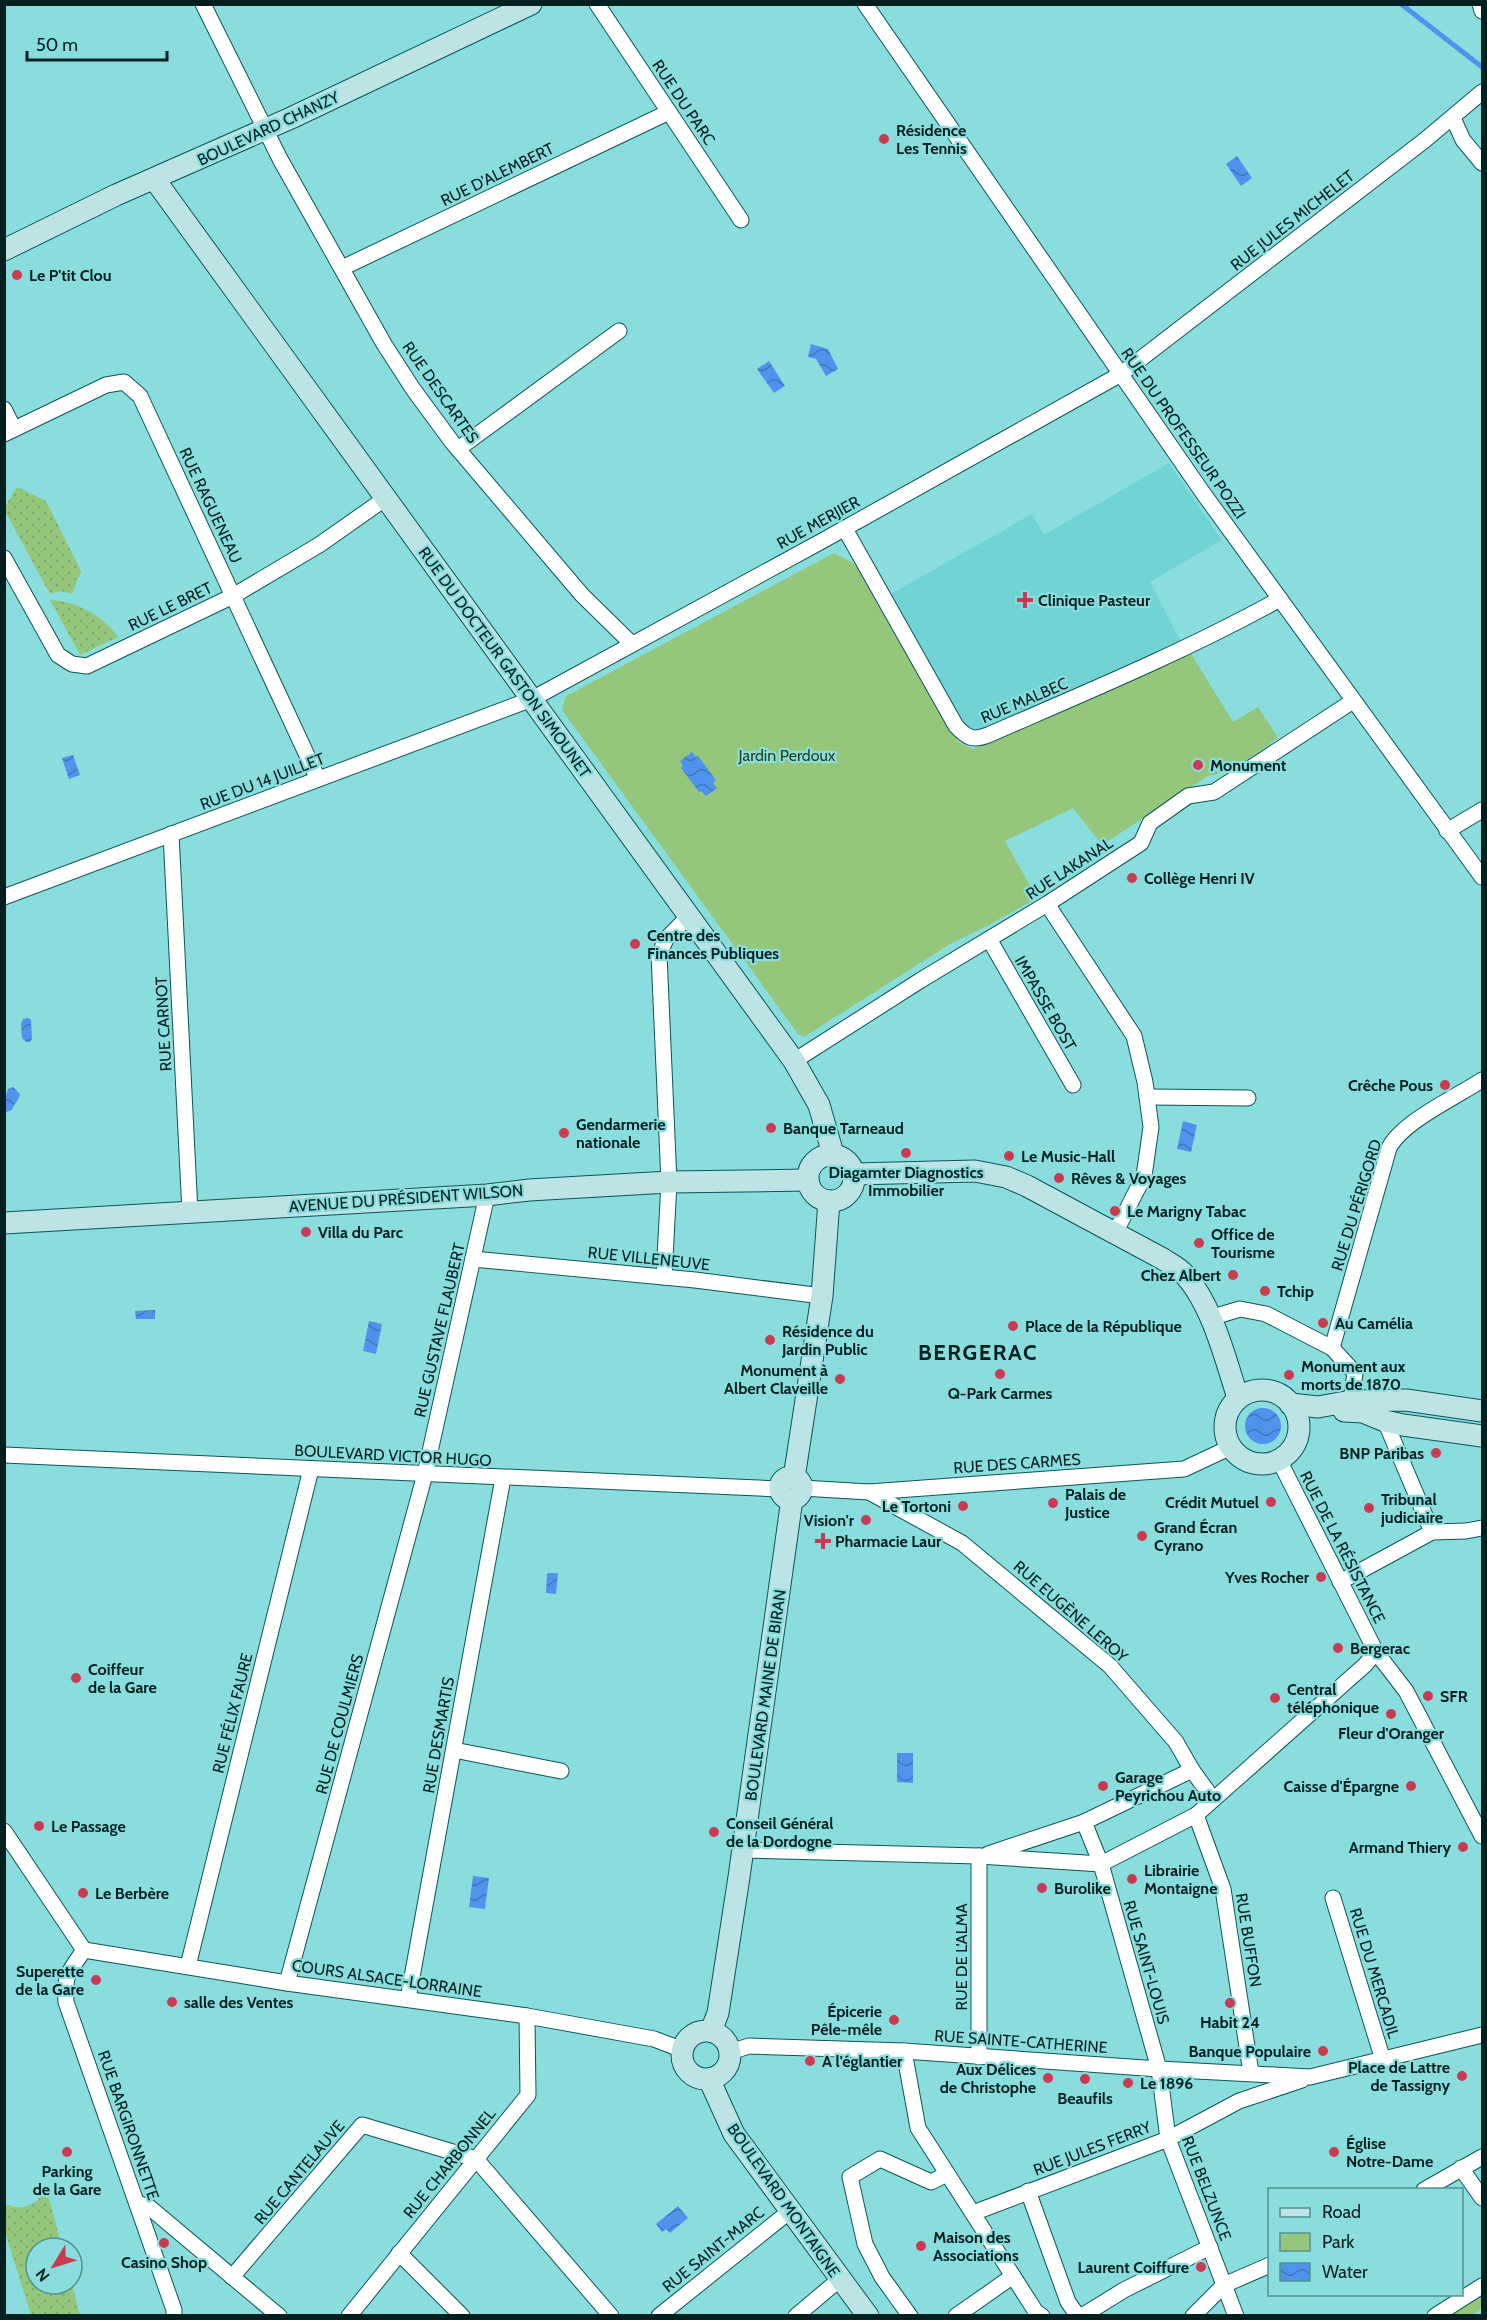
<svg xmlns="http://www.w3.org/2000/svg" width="1487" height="2320" font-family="Cabin,sans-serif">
  <defs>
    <pattern id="grass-dots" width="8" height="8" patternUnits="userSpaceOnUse" patternTransform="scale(1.5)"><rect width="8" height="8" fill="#94c77c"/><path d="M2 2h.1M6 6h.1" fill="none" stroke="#7eaa6b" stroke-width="1.8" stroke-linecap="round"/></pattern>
    <pattern id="water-waves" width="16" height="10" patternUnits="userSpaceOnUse" patternTransform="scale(1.5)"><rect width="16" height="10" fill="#4f93ed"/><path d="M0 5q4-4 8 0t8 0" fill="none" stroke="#3f77bf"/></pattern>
  </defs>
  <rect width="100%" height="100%" fill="#89dddd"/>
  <polygon fill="#72d3d4" points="1169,463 1222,540 1150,582 1181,642 984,732 967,729 961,722 889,595 1032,514 1044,535"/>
  <g fill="url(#grass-dots)">
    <polygon points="17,487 46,501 81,571 72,594 61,591 50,594 5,511 5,507"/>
    <path d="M50 600C76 601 104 616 118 637L80 655Z"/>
    <path d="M46 2187 62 2248H36V2284H72L80 2315H31L5 2232V2204C23 2212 39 2205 46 2187Z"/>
  </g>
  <g fill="#94c77c">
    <polygon points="834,553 857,565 958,742 973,749 1190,652 1233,722 1258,707 1278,738 1231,771 1208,776 1102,845 1073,808 1005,841 1037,898 989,925 950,944 804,1037 798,1034 562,710 566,696"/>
    <polygon points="1475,2296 1482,2296 1482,2309 1472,2315 1445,2316"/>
  </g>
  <g fill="url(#water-waves)">
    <polygon points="1237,156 1252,178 1241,186 1226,164"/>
    <polygon points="811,344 828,349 838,369 826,376 816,359 808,357"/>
    <polygon points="769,361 785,386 774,393 757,369"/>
    <polygon points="692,752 696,757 698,756 716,780 713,783 717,788 706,796 701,791 699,792 681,768 683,766 680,761"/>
    <polygon points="73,755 80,775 69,779 62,758"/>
    <polygon points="28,1018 31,1020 32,1039 30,1042 26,1042 22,1038 21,1024 23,1019"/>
    <path d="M13 1087 20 1094C19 1100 14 1104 12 1110L6 1112 5 1098 8 1089Z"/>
    <polygon points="1183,1121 1197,1125 1191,1152 1177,1149"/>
    <polygon points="155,1310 155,1319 136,1319 135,1311"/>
    <polygon points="369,1321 382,1324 376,1354 363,1351"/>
    <circle cx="1263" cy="1426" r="18"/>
    <polygon points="547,1573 558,1573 556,1594 546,1593"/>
    <polygon points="897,1753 913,1753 913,1783 897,1782"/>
    <polygon points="473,1876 489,1878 485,1909 469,1907"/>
    <polygon points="678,2206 688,2218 670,2233 666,2229 662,2232 656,2224"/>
  </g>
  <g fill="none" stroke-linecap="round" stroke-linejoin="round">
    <polyline stroke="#4f93ed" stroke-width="5" points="1401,4 1482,67"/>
    <defs>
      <g id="minor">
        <polyline points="203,4 280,159 384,344 413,389 452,442 582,595 632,644"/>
        <polyline points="597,4 741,220"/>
        <polyline points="865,4 1203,493 1482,877"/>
        <polyline points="1480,4 1482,11"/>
        <polyline points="1453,118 1463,140 1482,163"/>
        <polyline points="342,268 669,112"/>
        <polyline points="4,409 14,429"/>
        <polyline points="4,434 106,385 124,382 140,396 318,779"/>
        <polyline points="458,449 619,331"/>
        <path d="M845 529 956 726C967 738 973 741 988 735 1087 692 1186 651 1280 599"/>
        <polyline points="4,558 58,655 72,664 87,666 233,596 319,545 386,498"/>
        <polyline points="1447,831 1482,810"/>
        <polyline points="171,834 190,1212"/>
        <polyline points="4,897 532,699 822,541 1121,374 1425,140 1482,92"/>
        <polyline points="1047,904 1134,1036 1145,1082 1151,1127 1144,1176 1115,1233"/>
        <polyline points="989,939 1073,1085"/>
        <polyline points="794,1061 921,980 1047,904 1141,843 1150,823 1188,796 1214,792 1353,701"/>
        <polyline points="1147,1097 1248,1098"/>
        <polyline points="473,1259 695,1280 822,1296"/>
        <polyline points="664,1277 669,1182 659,955 666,939 689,916"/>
        <polyline points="1210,1318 1240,1309 1266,1314 1332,1348 1355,1373 1351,1401"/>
        <path d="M1332 1348 1389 1148C1402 1122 1456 1097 1482 1080"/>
        <polyline points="1385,1421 1432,1532"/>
        <polyline points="4,1455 779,1489"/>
        <polyline points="1279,1460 1376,1652 1406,1691 1482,1836"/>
        <polyline points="802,1488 869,1492 1184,1469 1231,1447"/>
        <polyline points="869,1492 962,1543 1110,1666 1176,1742 1192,1770 1213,1799"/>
        <polyline points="1340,1582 1432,1532 1466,1531 1482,1528"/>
        <polyline points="454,1750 561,1771"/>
        <polyline points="1196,1815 1223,1889 1251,2073"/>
        <polyline points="1084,1822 1101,1864 1196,1815 1365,1665 1376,1652"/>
        <polyline points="4,1831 84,1950"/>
        <polyline points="743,1850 979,1856 1101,1864 1159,2069 1168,2139 1236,2316"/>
        <polyline points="988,1854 1084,1822 1192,1770"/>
        <polyline points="1333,1898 1383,2060"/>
        <polyline points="84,1950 287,1983 527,2016 654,2039 683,2050"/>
        <path d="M84 1950C69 1972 64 1974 66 2002L174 2310V2316"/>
        <polyline points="188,1966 311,1469"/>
        <polyline points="287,1983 425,1474 487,1195"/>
        <polyline points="408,1999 503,1478"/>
        <polyline points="904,2051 918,2128 1036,2312 1042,2316"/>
        <polyline points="730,2052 749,2046 904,2051 1159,2069 1310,2077 1482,2035"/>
        <polyline points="979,2057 979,1856"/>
        <polyline points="1461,2168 1482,2198"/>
        <polyline points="1424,2190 1482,2157"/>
        <polyline points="1028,2191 1068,2302 1078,2316"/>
        <polyline points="137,2203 149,2207 279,2316"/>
        <polyline points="973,2213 1168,2139 1239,2101 1302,2080"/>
        <polyline points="399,2253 462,2316"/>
        <polyline points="232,2277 362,2125 476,2159 611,2316"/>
        <polyline points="349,2316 528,2095 527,2016"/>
        <polyline points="659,2316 790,2211"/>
        <polyline points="796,2316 840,2279"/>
        <polyline points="910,2316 882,2277 865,2244 850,2177 880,2159 931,2182 947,2174"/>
        <polyline points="956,2316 1013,2276"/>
        <polyline points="1082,2316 1124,2290 1210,2247"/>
        <polyline points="1193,2316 1224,2285 1270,2265"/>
        <polyline points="1435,2316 1482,2286"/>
      </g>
      <g id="secondary">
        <polyline points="155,180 794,1061 819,1105 833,1154"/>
        <polyline points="4,250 116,195 291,118 531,4"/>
        <circle cx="831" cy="1178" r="23"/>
        <path d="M854 1174 975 1171 1006 1177 1027 1186 1163 1259C1169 1263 1177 1267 1182 1272 1211 1300 1226 1361 1238 1398"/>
        <polyline points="4,1223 487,1195 529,1190 669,1182 808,1180"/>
        <circle cx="1262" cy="1427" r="37"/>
        <polyline points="1290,1404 1318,1407 1351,1401 1406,1400 1482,1411"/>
        <polyline points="1344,1411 1363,1412 1385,1421 1403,1425 1482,1436"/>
        <circle cx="791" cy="1488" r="11"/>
        <polyline points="794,1478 822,1296 829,1201"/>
        <polyline points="711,2031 718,2013 739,1877 792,1499"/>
        <circle cx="706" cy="2055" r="24"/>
        <polyline points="709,2079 734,2134 868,2316"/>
      </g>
    </defs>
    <use href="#minor" stroke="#0c5556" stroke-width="17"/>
    <use href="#secondary" stroke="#0c5556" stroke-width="23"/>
    <use href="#minor" stroke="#fff" stroke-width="15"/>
    <use href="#secondary" stroke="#bce4e5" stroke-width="21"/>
  </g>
  <g fill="#ca3a51" stroke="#89dddd" stroke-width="2">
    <circle cx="884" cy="139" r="6"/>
    <circle cx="17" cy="275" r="6"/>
    <path d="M1022 591h6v6h6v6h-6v6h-6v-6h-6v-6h6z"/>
    <circle cx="1198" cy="765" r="6"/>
    <circle cx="1132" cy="878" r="6"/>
    <circle cx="635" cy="944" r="6"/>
    <circle cx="1445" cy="1085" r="6"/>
    <circle cx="771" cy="1128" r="6"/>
    <circle cx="564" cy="1133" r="6"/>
    <circle cx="906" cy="1153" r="6"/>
    <circle cx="1009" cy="1156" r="6"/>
    <circle cx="1059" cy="1178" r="6"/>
    <circle cx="1115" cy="1211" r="6"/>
    <circle cx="306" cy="1232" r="6"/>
    <circle cx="1199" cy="1243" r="6"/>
    <circle cx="1233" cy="1275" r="6"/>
    <circle cx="1265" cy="1291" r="6"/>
    <circle cx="1323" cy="1323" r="6"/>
    <circle cx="1013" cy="1326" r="6"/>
    <circle cx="770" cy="1340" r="6"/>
    <circle cx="1000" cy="1374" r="6"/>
    <circle cx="1289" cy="1375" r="6"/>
    <circle cx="840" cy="1379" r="6"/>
    <circle cx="1436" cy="1453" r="6"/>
    <circle cx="1271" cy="1502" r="6"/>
    <circle cx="1053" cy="1503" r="6"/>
    <circle cx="963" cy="1506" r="6"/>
    <circle cx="1369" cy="1508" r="6"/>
    <circle cx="866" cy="1520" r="6"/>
    <circle cx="1142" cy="1536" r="6"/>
    <path d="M820 1532h6v6h6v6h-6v6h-6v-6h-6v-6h6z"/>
    <circle cx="1321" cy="1577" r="6"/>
    <circle cx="1338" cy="1648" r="6"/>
    <circle cx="76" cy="1678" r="6"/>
    <circle cx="1428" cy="1696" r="6"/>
    <circle cx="1275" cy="1698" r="6"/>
    <circle cx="1391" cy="1714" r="6"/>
    <circle cx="1103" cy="1786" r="6"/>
    <circle cx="1411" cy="1786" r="6"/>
    <circle cx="39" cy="1826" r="6"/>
    <circle cx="714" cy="1832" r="6"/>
    <circle cx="1463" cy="1847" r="6"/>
    <circle cx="1132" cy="1879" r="6"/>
    <circle cx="1042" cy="1888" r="6"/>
    <circle cx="83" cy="1893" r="6"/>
    <circle cx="96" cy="1980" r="6"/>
    <circle cx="172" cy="2002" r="6"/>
    <circle cx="1230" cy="2003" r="6"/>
    <circle cx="894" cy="2020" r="6"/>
    <circle cx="1323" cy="2051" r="6"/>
    <circle cx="810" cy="2061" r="6"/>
    <circle cx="1462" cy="2076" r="6"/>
    <circle cx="1048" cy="2078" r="6"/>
    <circle cx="1085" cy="2079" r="6"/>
    <circle cx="1128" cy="2083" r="6"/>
    <circle cx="67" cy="2152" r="6"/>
    <circle cx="1334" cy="2152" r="6"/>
    <circle cx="164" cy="2243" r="6"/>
    <circle cx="921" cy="2246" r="6"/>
    <circle cx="1201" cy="2267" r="6"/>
  </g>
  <g text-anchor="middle" stroke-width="4.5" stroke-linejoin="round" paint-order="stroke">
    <g font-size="16" fill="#041f1f" stroke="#89dddd">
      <text transform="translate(684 102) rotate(56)" y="6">RUE DU PARC</text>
      <text transform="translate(268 128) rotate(-25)" y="6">BOULEVARD CHANZY</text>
      <text transform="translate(497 174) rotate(-26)" y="6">RUE D'ALEMBERT</text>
      <text transform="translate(1292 220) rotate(-38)" y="6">RUE JULES MICHELET</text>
      <text transform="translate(441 392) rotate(55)" y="6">RUE DESCARTES</text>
      <text transform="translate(1184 433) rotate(55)" y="6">RUE DU PROFESSEUR POZZI</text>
      <text transform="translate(211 505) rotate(65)" y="6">RUE RAGUENEAU</text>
      <text transform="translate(818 522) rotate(-29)" y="6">RUE MERJIER</text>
      <text transform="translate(170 606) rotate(-26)" y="6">RUE LE BRET</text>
      <text transform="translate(505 662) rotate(54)" y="6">RUE DU DOCTEUR GASTON SIMOUNET</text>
      <text transform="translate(1024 700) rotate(-23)" y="6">RUE MALBEC</text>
      <text transform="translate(262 781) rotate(-21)" y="6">RUE DU 14 JUILLET</text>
      <text transform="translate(1069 868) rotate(-33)" y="6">RUE LAKANAL</text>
      <text transform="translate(1046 1003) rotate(60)" y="6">IMPASSE BOST</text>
      <text transform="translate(163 1024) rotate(-93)" y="6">RUE CARNOT</text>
      <text transform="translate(406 1198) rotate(-4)" y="6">AVENUE DU PRÉSIDENT WILSON</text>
      <text transform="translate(1356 1205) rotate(-73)" y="6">RUE DU PÉRIGORD</text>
      <text transform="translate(649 1258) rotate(6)" y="6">RUE VILLENEUVE</text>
      <text transform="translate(439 1330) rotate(-77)" y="6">RUE GUSTAVE FLAUBERT</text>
      <text transform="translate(393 1455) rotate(3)" y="6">BOULEVARD VICTOR HUGO</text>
      <text transform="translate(1017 1463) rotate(-4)" y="6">RUE DES CARMES</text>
      <text transform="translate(1343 1547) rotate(63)" y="6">RUE DE LA RÉSISTANCE</text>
      <text transform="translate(1071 1611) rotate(41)" y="6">RUE EUGÈNE LEROY</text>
      <text transform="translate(765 1695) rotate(-82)" y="6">BOULEVARD MAINE DE BIRAN</text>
      <text transform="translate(232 1713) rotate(-76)" y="6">RUE FÉLIX FAURE</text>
      <text transform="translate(339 1724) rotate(-75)" y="6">RUE DE COULMIERS</text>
      <text transform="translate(438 1735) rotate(-80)" y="6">RUE DESMARTIS</text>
      <text transform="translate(1249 1940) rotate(81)" y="6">RUE BUFFON</text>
      <text transform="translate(961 1957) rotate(-90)" y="6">RUE DE L'ALMA</text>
      <text transform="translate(1147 1962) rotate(74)" y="6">RUE SAINT-LOUIS</text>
      <text transform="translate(1375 1973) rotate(73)" y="6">RUE DU MERCADIL</text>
      <text transform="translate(387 1978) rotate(8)" y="6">COURS ALSACE-LORRAINE</text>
      <text transform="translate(1021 2041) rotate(4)" y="6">RUE SAINTE-CATHERINE</text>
      <text transform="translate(129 2125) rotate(71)" y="6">RUE BARGIRONNETTE</text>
      <text transform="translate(1092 2148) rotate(-21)" y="6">RUE JULES FERRY</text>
      <text transform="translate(449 2163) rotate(-51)" y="6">RUE CHARBONNEL</text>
      <text transform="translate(299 2172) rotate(-50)" y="6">RUE CANTELAUVE</text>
      <text transform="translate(1207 2188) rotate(69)" y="6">RUE BELZUNCE</text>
      <text transform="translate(784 2200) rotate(55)" y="6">BOULEVARD MONTAIGNE</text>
      <text transform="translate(713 2249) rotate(-39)" y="6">RUE SAINT-MARC</text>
    </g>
    <g font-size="16" font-weight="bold" fill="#041f1f" stroke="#89dddd" text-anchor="start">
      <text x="896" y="136">Résidence<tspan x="896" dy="18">Les Tennis</tspan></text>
      <text x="29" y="281">Le P'tit Clou</text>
      <text x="1038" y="606">Clinique Pasteur</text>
      <text x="1210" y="771">Monument</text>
      <text x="1144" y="884">Collège Henri IV</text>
      <text x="647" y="941">Centre des<tspan x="647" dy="18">Finances Publiques</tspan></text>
      <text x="1433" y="1091" text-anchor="end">Crêche Pous</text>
      <text x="576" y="1130">Gendarmerie<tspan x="576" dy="18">nationale</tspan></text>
      <text x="783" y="1134">Banque Tarneaud</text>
      <text x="1021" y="1162">Le Music-Hall</text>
      <text x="906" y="1178" text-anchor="middle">Diagamter Diagnostics<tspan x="906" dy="18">Immobilier</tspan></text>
      <text x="1071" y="1184">Rêves &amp; Voyages</text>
      <text x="1127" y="1217">Le Marigny Tabac</text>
      <text x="318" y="1238">Villa du Parc</text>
      <text x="1211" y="1240">Office de<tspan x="1211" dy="18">Tourisme</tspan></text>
      <text x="1221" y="1281" text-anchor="end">Chez Albert</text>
      <text x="1277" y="1297">Tchip</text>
      <text x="1335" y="1329">Au Camélia</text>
      <text x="1025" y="1332">Place de la République</text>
      <text x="782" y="1337">Résidence du<tspan x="782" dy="18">Jardin Public</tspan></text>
      <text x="1301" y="1372">Monument aux<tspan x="1301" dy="18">morts de 1870</tspan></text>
      <text x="828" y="1376" text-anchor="end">Monument à<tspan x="828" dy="18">Albert Claveille</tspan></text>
      <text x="1000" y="1399" text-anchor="middle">Q-Park Carmes</text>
      <text x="1424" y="1459" text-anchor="end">BNP Paribas</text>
      <text x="1065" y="1500">Palais de<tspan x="1065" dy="18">Justice</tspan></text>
      <text x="1381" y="1505">Tribunal<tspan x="1381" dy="18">judiciaire</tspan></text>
      <text x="1259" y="1508" text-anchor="end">Crédit Mutuel</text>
      <text x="951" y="1512" text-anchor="end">Le Tortoni</text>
      <text x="854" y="1526" text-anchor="end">Vision'r</text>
      <text x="1154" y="1533">Grand Écran<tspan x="1154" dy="18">Cyrano</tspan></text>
      <text x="835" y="1547">Pharmacie Laur</text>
      <text x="1309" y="1583" text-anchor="end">Yves Rocher</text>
      <text x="1350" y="1654">Bergerac</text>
      <text x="88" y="1675">Coiffeur<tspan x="88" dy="18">de la Gare</tspan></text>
      <text x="1287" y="1695">Central<tspan x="1287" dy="18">téléphonique</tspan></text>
      <text x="1440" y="1702">SFR</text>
      <text x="1391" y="1739" text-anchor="middle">Fleur d'Oranger</text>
      <text x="1115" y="1783">Garage<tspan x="1115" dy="18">Peyrichou Auto</tspan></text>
      <text x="1399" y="1792" text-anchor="end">Caisse d'Épargne</text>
      <text x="726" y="1829">Conseil Général<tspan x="726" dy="18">de la Dordogne</tspan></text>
      <text x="51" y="1832">Le Passage</text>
      <text x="1451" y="1853" text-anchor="end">Armand Thiery</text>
      <text x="1144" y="1876">Librairie<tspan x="1144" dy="18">Montaigne</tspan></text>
      <text x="1054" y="1894">Burolike</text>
      <text x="95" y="1899">Le Berbère</text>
      <text x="84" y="1977" text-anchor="end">Superette<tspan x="84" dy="18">de la Gare</tspan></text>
      <text x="184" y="2008">salle des Ventes</text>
      <text x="882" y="2017" text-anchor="end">Épicerie<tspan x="882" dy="18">Pêle-mêle</tspan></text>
      <text x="1230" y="2028" text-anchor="middle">Habit 24</text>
      <text x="1311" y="2057" text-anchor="end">Banque Populaire</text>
      <text x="822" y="2067">A l'églantier</text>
      <text x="1450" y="2073" text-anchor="end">Place de Lattre<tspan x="1450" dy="18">de Tassigny</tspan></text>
      <text x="1036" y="2075" text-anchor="end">Aux Délices<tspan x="1036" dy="18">de Christophe</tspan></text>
      <text x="1140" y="2089">Le 1896</text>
      <text x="1085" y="2104" text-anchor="middle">Beaufils</text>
      <text x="1346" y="2149">Église<tspan x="1346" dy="18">Notre-Dame</tspan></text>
      <text x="67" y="2177" text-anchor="middle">Parking<tspan x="67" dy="18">de la Gare</tspan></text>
      <text x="933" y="2243">Maison des<tspan x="933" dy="18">Associations</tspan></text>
      <text x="164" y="2268" text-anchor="middle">Casino Shop</text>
      <text x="1189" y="2273" text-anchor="end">Laurent Coiffure</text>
    </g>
    <g font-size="16" fill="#274219" stroke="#89dddd">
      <text x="787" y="761">Jardin Perdoux</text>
    </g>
    <g font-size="22" font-weight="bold" letter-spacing="1.5" fill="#041f1f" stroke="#89dddd">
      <text x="978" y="1360">BERGERAC</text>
    </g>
  </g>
  <rect width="1487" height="2320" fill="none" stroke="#041f1f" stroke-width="12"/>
  <rect x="1268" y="2188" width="195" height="108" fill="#89dddd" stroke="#549191" stroke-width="1.5"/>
  <rect x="1280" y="2208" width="30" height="9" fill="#bce4e5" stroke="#549191" stroke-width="1.5"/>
  <text x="1322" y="2218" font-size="18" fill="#041f1f">Road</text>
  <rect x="1280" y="2233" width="30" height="18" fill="#94c77c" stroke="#549191" stroke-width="1.5"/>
  <text x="1322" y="2248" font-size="18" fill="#041f1f">Park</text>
  <rect x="1280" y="2263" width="30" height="18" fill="url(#water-waves)" stroke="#549191" stroke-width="1.5"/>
  <text x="1322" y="2278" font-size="18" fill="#041f1f">Water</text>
  <g transform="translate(54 2266) rotate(232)"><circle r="28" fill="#89dddd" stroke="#549191" stroke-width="1.5"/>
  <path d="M0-4.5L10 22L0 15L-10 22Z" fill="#ca3a51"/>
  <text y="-9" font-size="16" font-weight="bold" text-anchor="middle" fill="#041f1f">N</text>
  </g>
  <path d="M27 51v9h140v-9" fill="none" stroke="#041f1f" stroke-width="3"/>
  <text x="36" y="51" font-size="18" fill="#041f1f" stroke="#89dddd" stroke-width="4.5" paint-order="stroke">50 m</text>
</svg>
